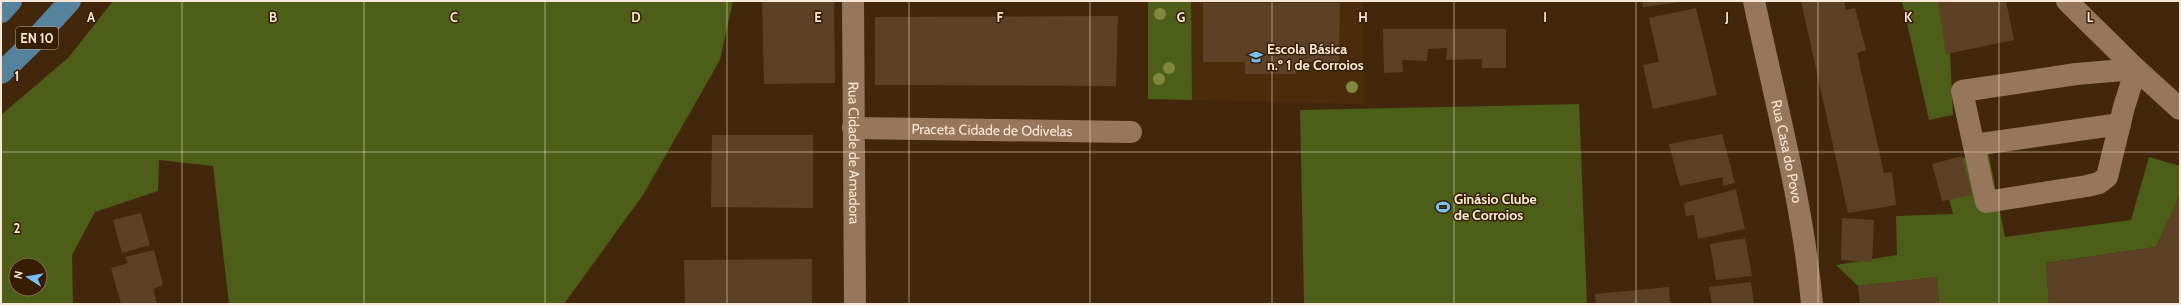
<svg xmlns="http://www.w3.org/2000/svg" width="2181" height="305" font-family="Cabin,sans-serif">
  <rect width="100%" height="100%" fill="#42270d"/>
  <polygon fill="#4b2c0a" points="1148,1 1363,1 1364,104 1148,99"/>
  <g fill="#4c5e18" fill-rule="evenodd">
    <path d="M113 1H733L720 60 643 195 564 304H229L213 166 159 160 158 191 95 212 72 255 73 304H1V115L69 57ZM16 265H40V289H16Z"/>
    <polygon points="1148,1 1191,1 1192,100 1148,99"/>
    <polygon points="1902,1 1942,1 1950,52 1953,115 1929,120"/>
    <polygon points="1579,104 1587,304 1304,304 1300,110"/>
    <polygon points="1988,151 2005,237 2131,220 2149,157 2180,166 2180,195 2156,247 2046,263 2049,304 1939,304 1937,277 1858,286 1836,265 1897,255 1896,216 1953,214 1940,165"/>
  </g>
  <g fill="#5d4127">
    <polygon points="762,1 834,1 835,83 764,84"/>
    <polygon points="1642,1 1680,1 1680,2 1643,7"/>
    <polygon points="1801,1 1844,1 1846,10 1855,8 1866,50 1857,53 1884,173 1892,172 1896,205 1848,213"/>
    <polygon points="1938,1 2006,1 2014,40 1946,54"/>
    <polygon points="1203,3 1340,3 1339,62 1297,62 1296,74 1245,74 1245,62 1203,62"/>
    <polygon points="1696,8 1717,95 1653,109 1643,65 1659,62 1649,18"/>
    <polygon points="1118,16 1116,86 875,85 875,17"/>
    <polygon points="1383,29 1506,29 1506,68 1482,68 1482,59 1446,60 1447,48 1428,49 1427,61 1402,60 1403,72 1384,73"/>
    <polygon points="1722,134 1735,183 1723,186 1723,177 1680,186 1669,144"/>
    <polygon points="712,135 813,135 813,208 711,207"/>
    <polygon points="1962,156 1972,195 1942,201 1932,164"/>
    <polygon points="1736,189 1745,229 1698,239 1694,215 1686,216 1684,203"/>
    <polygon points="2180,195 2180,304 2049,304 2046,263 2156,247"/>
    <polygon points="141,213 150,245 122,253 113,220"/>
    <polygon points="1842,218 1874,220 1872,262 1841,260"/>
    <polygon points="1745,238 1752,276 1716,280 1710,244"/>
    <polygon points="154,250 163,285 153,289 157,304 121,304 111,268 128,263 125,257"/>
    <polygon points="812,259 812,304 685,304 684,260"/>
    <polygon points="1937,277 1939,304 1860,304 1858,286"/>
    <polygon points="1751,282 1754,304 1712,304 1709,287"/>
    <polygon points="1669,287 1670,304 1596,304 1595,294"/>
  </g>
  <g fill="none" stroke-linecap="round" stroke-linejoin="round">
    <g stroke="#96775b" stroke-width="22">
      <path id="s1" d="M853 1 855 304"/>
      <path id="s2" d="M1754 1C1775 100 1803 204 1812 304"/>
      <polyline points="2067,1 2136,69 2180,109"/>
      <polygon points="2136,69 2124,107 2107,177 2099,183 2087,186 1986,202 1962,91 2076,74"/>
      <path id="s3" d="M853 128 1131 132"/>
      <polyline points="1974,145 2120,124"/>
    </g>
    <g stroke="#56829d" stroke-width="22">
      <polyline points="1,12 11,1"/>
      <polyline points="1,73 30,45 70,1"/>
    </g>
  </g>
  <g fill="#81873c">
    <circle cx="1160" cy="14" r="6"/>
    <circle cx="1169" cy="68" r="6"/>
    <circle cx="1159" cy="79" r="6"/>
    <circle cx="1352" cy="87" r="6"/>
  </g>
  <path fill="none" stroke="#f8e6d7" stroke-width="1" stroke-opacity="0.55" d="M182 1V304M364 1V304M545 1V304M727 1V304M909 1V304M1090 1V304M1272 1V304M1454 1V304M1636 1V304M1818 1V304M1999 1V304M1 152H2180"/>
  <defs>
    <symbol id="school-bare" viewBox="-9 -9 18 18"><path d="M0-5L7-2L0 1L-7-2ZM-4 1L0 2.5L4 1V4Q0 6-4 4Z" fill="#77bff7" stroke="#371e03" stroke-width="2.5" paint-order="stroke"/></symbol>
    <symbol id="stadium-bare" viewBox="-9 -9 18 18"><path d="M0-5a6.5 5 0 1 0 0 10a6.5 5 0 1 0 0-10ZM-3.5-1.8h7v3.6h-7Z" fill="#77bff7" stroke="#371e03" stroke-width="2.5" paint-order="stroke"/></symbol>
  </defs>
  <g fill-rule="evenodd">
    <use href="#school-bare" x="1246" y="47" width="20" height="20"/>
    <use href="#stadium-bare" x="1433" y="197" width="20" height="20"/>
  </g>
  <g text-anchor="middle" stroke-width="3" stroke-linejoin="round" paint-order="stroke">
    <rect fill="#371e03" stroke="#beaa97" stroke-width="1" x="16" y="27" width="42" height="22" rx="3"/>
    <g font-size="13" font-weight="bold" fill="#f8e6d7">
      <text x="37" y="43">EN 10</text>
    </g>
    <g font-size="14" font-weight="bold" fill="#f8e6d7" stroke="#371e03" text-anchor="start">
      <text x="1267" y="54">Escola Básica<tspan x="1267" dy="16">n.º 1 de Corroios</tspan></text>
      <text x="1454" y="204">Ginásio Clube<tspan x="1454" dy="16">de Corroios</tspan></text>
    </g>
    <g font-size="14" fill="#f8e6d7" stroke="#371e03">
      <text dy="5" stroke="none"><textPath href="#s3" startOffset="139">Praceta Cidade de Odivelas</textPath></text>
      <text dy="5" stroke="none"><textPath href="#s2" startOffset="154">Rua Casa do Povo</textPath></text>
      <text dy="5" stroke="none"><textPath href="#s1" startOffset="152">Rua Cidade de Amadora</textPath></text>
    </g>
  </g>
  <g font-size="13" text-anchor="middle" font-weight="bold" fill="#f8e6d7" stroke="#371e03" stroke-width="3" stroke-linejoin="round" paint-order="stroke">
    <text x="91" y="22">A</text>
    <text x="273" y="22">B</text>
    <text x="454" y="22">C</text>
    <text x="636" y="22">D</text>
    <text x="818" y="22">E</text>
    <text x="1000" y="22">F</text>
    <text x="1181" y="22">G</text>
    <text x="1363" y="22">H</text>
    <text x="1545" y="22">I</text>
    <text x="1727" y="22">J</text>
    <text x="1908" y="22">K</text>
    <text x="2090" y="22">L</text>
    <text x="17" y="81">1</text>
    <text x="17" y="233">2</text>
  </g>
  <rect width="2181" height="305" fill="none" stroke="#f8e6d7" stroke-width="4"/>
  <g transform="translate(28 277) rotate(282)"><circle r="19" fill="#371e03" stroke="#846e58"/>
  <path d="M0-3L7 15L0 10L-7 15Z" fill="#77bff7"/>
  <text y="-6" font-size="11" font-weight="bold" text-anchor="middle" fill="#f8e6d7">N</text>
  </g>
</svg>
